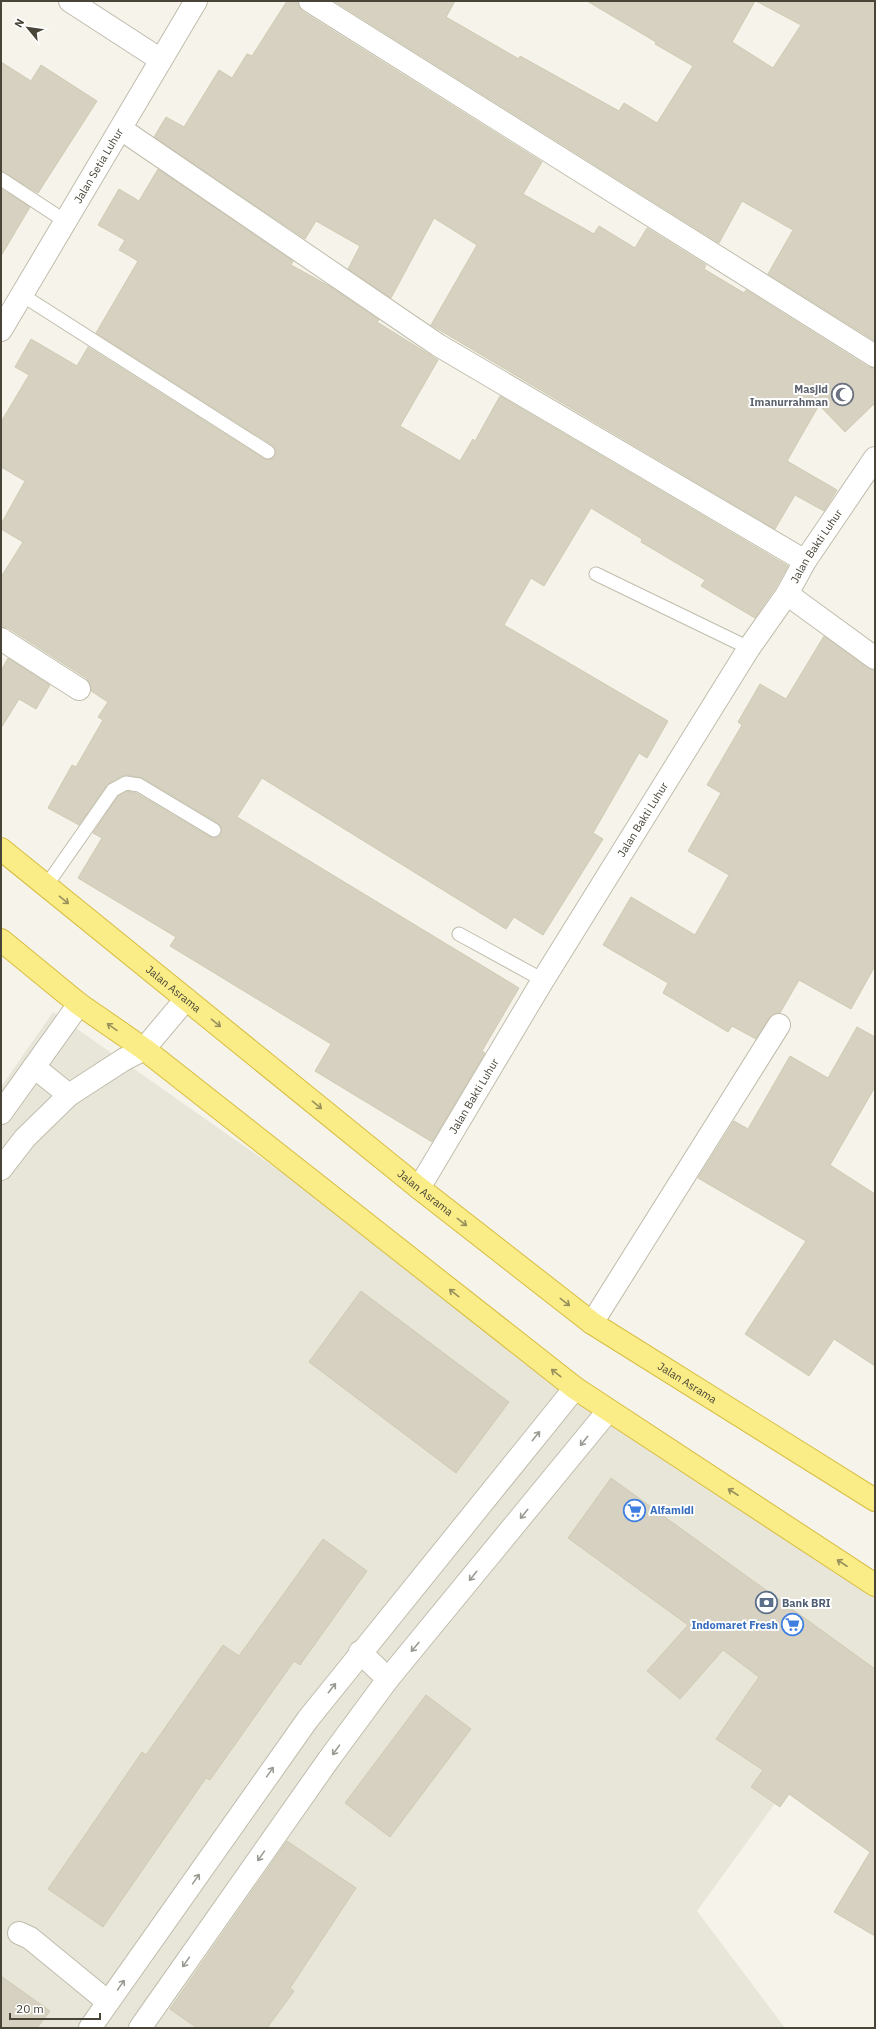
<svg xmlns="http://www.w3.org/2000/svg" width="876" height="2029" font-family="'IBM Plex Sans',sans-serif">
  <rect width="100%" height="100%" fill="#f5f3ea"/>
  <polygon fill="#e8e6d9" points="53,1012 388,1247 875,1594 875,1665 697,1911 785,2028 1,2028 1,1087"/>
  <g fill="#d6d1c0" stroke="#d0cbb3">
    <polygon points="287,1 298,1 299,7 303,12 542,162 523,194 594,234 599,226 635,248 647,228 706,265 704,269 744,293 746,290 868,367 875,368 875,403 845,432 819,405 787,461 837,490 824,511 795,495 775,529 431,325 477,245 434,218 391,298 348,269 360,246 316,221 305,239 154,137 166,117 184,127 219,70 232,78 247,54 252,56"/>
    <polygon points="334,1 455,1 446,17 519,59 520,56 619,111 624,103 657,123 693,66 655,44 656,42 587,1 755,1 732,42 773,68 801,25 756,1 875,1 875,341 768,274 793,230 742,201 719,243"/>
    <polygon points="1,62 31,81 41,65 97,101 38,193 1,171"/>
    <polygon points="158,169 293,261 291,265 331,287 379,320 377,322 438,360 400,426 460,461 473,439 475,441 500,396 788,566 776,587 755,618 701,586 705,580 641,542 642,539 591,508 544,586 531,578 504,625 668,721 647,758 639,753 593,833 603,839 543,935 514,917 506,929 262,778 237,817 519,988 482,1051 485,1053 432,1142 315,1071 331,1044 170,946 176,937 78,878 102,838 93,833 118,796 127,791 136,793 210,837 218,837 221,834 221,826 218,823 143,778 127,775 122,776 107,785 79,825 48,808 72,765 76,767 103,720 98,717 108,702 91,691 90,684 86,678 8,628 1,627 1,577 23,542 1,529 1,524 25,481 1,467 1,422 29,375 15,367 31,339 77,366 88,347 264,459 271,459 276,453 272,445 96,333 138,261 119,250 125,240 98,225 119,189 139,201"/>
    <polygon points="1,189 30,207 1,256"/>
    <polygon points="824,636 868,668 875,670 875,966 851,1009 799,980 780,1013 774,1014 769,1018 756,1039 732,1026 728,1032 663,993 668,983 603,945 631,897 695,935 729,875 688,851 721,793 707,785 742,725 738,722 760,684 786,699"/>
    <polygon points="8,658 50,685 36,709 19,699 1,728 1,671"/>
    <polygon points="857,1027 875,1037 875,1087 830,1165 875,1194 875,1366 834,1339 809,1376 745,1334 806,1241 698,1178 734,1121 748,1129 790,1056 828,1078"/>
    <polygon points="361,1291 509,1402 456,1473 309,1362"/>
    <polygon points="611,1478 875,1669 875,1936 834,1912 870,1852 789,1794 780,1807 751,1787 763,1770 716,1739 759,1677 723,1650 680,1699 647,1671 688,1625 568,1538"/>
    <polygon points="323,1539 367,1571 300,1665 294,1661 210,1780 206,1778 103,1927 48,1889 142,1752 146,1755 223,1645 239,1656"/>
    <polygon points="426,1695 471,1729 390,1837 345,1803"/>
    <polygon points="287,1841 356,1888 290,1988 294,1991 267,2028 197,2028 170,2009"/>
    <polygon points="1,1976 50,2011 37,2028 1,2028"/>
  </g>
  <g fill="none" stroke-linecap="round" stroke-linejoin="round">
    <defs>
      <g id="service">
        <polyline points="1,179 65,221"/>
        <polyline points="22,295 268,452"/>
        <polyline points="596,574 749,648"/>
        <polyline points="46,886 113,790 126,783 139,785 214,830"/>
        <polyline points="459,934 543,980"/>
      </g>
      <g id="minor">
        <polyline points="70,1 161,60"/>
        <polyline points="310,1 875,356"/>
        <polyline points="121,129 438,345 805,561"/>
        <path id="s1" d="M1 330 196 1"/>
        <polyline points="787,594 875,658"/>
        <polyline points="1,639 79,689"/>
        <polyline points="34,1067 69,1095"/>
        <polyline points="1,1113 79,1004"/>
        <polyline points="1,1169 25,1138 69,1095 123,1060 144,1049 186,999"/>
        <path id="s2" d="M419 1188 543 980 749 648 787 594 805 561 875 458"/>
        <polyline points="592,1323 779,1025"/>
        <polyline points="360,1652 388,1679"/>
        <polyline points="19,1933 30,1938 108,2002"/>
        <polyline points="90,2028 308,1719 575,1388"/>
        <polyline points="140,2028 329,1759 388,1679 608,1411"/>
      </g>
      <g id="trunk">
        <path id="s3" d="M1 849 419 1188 592 1323 875 1500"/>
        <polyline points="1,940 79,1004 144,1049 575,1388 875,1585"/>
      </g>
    </defs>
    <use href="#service" stroke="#c0bdad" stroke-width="15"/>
    <use href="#minor" stroke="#c0bdad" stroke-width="24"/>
    <use href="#trunk" stroke="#d8bd41" stroke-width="24"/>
    <use href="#service" stroke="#fff" stroke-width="13"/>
    <use href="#minor" stroke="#fff" stroke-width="22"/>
    <use href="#trunk" stroke="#faec87" stroke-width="22"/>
  </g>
  <defs><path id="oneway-shaft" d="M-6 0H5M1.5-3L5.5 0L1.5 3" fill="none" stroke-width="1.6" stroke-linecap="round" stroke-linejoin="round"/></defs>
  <g stroke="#98905c">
    <use href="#oneway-shaft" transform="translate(64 900) rotate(39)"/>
    <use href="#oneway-shaft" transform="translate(216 1023) rotate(39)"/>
    <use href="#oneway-shaft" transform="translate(112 1027) rotate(-145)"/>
    <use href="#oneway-shaft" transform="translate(317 1105) rotate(39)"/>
    <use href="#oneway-shaft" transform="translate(462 1222) rotate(38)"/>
    <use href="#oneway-shaft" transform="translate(454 1293) rotate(-142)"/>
    <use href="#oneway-shaft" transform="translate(565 1302) rotate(38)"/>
    <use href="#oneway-shaft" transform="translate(556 1373) rotate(-142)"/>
    <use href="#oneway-shaft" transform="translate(733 1492) rotate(-147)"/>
    <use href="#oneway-shaft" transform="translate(842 1563) rotate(-147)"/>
  </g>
  <g stroke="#9a9992">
    <use href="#oneway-shaft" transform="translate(536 1436) rotate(-51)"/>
    <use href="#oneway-shaft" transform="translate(584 1441) rotate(129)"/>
    <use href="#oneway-shaft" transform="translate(524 1514) rotate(129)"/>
    <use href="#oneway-shaft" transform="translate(473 1576) rotate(129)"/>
    <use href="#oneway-shaft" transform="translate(415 1647) rotate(130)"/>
    <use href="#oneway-shaft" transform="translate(332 1688) rotate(-52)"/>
    <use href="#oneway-shaft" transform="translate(336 1750) rotate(126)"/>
    <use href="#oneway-shaft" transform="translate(270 1772) rotate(-55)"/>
    <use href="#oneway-shaft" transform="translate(261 1856) rotate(125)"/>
    <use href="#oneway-shaft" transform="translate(196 1879) rotate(-55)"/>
    <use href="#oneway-shaft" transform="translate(186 1962) rotate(125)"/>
    <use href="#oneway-shaft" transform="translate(121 1985) rotate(-55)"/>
  </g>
  <defs>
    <symbol id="mosque-ring" viewBox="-11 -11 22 22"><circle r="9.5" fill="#fff" stroke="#6b7280" stroke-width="1.5"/><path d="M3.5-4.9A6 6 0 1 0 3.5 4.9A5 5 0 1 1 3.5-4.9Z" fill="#6b7280"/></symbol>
    <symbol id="supermarket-ring" viewBox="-11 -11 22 22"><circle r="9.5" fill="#fff" stroke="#3f7fe0" stroke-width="1.5"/><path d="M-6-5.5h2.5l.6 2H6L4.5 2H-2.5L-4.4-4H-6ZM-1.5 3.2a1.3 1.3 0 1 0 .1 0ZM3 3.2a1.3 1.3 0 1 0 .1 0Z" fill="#3f7fe0"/></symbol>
    <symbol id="bank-ring" viewBox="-11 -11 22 22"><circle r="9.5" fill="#fff" stroke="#5c6f8a" stroke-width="1.5"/><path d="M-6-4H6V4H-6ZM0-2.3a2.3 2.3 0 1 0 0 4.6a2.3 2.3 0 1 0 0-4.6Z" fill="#5c6f8a"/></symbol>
  </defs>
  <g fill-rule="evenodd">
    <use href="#mosque-ring" x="830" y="382" width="25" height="25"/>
    <use href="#supermarket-ring" x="622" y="1498" width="25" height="25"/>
    <use href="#bank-ring" x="754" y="1590" width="25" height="25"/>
    <use href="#supermarket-ring" x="780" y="1612" width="25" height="25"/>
  </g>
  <g text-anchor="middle" stroke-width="4" stroke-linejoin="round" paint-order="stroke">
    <g font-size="11" fill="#484538" stroke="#fff">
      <text dy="4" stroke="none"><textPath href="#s1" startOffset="191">Jalan Setia Luhur</textPath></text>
      <text dy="4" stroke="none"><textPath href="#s2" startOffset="755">Jalan Bakti Luhur</textPath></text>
      <text dy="4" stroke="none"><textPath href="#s2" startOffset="431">Jalan Bakti Luhur</textPath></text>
      <text dy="4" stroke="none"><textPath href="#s3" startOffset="222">Jalan Asrama</textPath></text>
      <text dy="4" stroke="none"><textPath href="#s2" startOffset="107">Jalan Bakti Luhur</textPath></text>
      <text dy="4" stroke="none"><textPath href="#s3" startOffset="546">Jalan Asrama</textPath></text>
      <text dy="4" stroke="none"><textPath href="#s3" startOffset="870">Jalan Asrama</textPath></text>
    </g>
    <g font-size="11" font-weight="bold" fill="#5b616d" stroke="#fff" text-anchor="end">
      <text x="828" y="393">Masjid<tspan x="828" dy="13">Imanurrahman</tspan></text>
    </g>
    <g font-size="11" font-weight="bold" fill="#366cbe" stroke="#fff" text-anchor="start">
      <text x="650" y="1514">Alfamidi</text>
      <text x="778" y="1629" text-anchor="end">Indomaret Fresh</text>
    </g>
    <g font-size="11" font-weight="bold" fill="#4e5e75" stroke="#fff" text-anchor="start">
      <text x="782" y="1607">Bank BRI</text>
    </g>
  </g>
  <rect width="876" height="2029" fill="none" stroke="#484538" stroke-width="4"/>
  <g transform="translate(28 28) rotate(299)" stroke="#ffffff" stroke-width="3" paint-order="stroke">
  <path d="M0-3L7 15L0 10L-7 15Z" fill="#484538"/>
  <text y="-6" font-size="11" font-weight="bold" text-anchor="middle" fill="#484538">N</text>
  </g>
  <path d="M10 2013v6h90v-6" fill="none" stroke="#484538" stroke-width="2"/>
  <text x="16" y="2013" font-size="12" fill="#484538" stroke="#ffffff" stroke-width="3" paint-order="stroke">20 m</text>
</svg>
